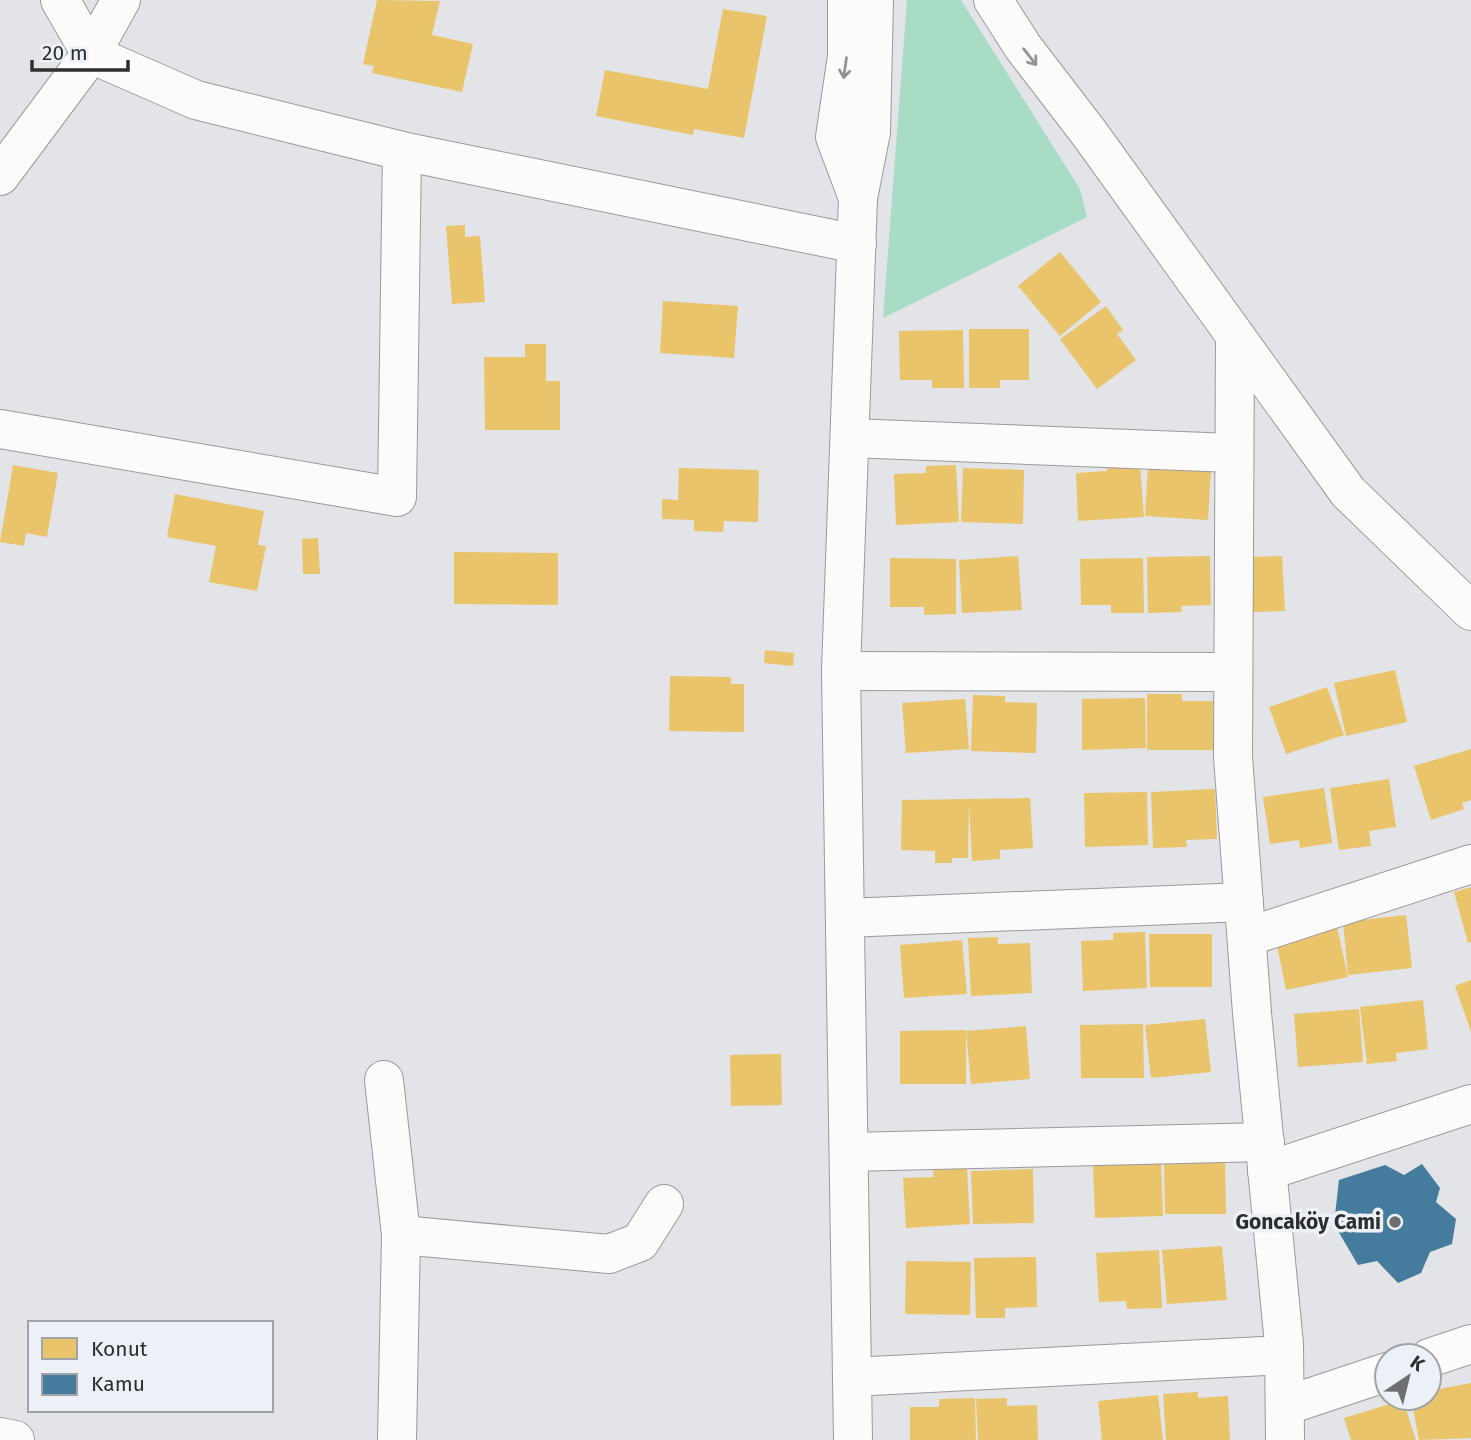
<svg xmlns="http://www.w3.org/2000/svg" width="1471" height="1440" font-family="'Fira Sans',sans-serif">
  <rect width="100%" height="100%" fill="#e2e4e7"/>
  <polygon fill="#a8dcc4" points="907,0 961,0 1080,189 1087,217 883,318"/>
  <g fill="#e9c46a">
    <polygon points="377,0 440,1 432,35 473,44 462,92 372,73 374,66 363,64"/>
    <polygon points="723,9 767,16 744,138 694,129 693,135 596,116 605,70 708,89"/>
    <polygon points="465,225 465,237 480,236 485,302 452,304 446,226"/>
    <polygon points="1060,252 1101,302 1060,336 1018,286"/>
    <polygon points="663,301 738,306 734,358 660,353"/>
    <polygon points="1106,306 1123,330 1117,334 1136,360 1097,389 1060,339"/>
    <polygon points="969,329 1029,329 1029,380 1000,380 1000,388 969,388"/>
    <polygon points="963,330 964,388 932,388 932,380 900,380 899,331"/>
    <polygon points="525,344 546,344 546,381 560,381 560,430 485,430 484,357 525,357"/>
    <polygon points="1140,464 1144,517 1078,521 1076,473 1107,471 1107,466"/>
    <polygon points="13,465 58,473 47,537 26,533 24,546 0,542"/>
    <polygon points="956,465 959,522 896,525 894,474 926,473 926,466"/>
    <polygon points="1148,465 1211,469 1208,520 1145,516"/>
    <polygon points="679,468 759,470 758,522 724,521 723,532 694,531 694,520 662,519 662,499 678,500"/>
    <polygon points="963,468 1024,470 1023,524 961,522"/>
    <polygon points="175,494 264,511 258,545 266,546 257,591 209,582 216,546 167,537"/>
    <polygon points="318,538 320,574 303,574 302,539"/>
    <polygon points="454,552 558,553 558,605 454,604"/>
    <polygon points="1018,556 1022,610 962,613 959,560"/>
    <polygon points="1210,556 1211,605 1181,606 1182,612 1148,613 1147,557"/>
    <polygon points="1282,556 1285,611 1253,612 1251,557"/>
    <polygon points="890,558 956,559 956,614 924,615 924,607 890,607"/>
    <polygon points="1143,558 1144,613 1111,613 1111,605 1081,605 1080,559"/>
    <polygon points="765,650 794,653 793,666 764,663"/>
    <polygon points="1395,670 1407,722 1346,736 1334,683"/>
    <polygon points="670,676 731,677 731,684 744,684 744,732 669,731"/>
    <polygon points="1327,687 1344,735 1286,754 1269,707"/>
    <polygon points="1147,694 1182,694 1182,701 1213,701 1213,750 1147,750"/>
    <polygon points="973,695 1005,696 1005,702 1037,703 1036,753 971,751"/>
    <polygon points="1145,698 1146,748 1082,750 1082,699"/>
    <polygon points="965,699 969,749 906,753 902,703"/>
    <polygon points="1471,749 1471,800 1462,803 1464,809 1431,820 1414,766"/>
    <polygon points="1389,779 1396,827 1369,831 1371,846 1339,850 1330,788"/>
    <polygon points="1324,788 1332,843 1300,848 1299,840 1270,844 1263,797"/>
    <polygon points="1215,789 1217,839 1186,840 1187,847 1153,848 1151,792"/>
    <polygon points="1147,792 1148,845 1085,847 1084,793"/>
    <polygon points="1030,798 1033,848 1000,850 1000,859 972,861 969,804 968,858 952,858 952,863 935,863 935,851 901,850 902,800"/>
    <polygon points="1471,887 1471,942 1468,943 1454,892"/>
    <polygon points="1406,915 1412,968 1348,975 1343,922"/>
    <polygon points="1336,922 1348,977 1286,990 1276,940"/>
    <polygon points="1145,932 1147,988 1083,991 1081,941 1113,940 1113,933"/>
    <polygon points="1149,934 1212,934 1212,987 1150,987"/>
    <polygon points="998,937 998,944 1030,943 1032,993 971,996 968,938"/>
    <polygon points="962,940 967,994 904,998 900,945"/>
    <polygon points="1471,980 1471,1032 1455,986"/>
    <polygon points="1423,1000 1428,1049 1396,1053 1397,1061 1367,1064 1360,1007"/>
    <polygon points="1359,1009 1363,1062 1298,1067 1294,1014"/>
    <polygon points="1205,1019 1211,1072 1151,1078 1145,1025"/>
    <polygon points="1143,1024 1144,1078 1081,1078 1080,1025"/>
    <polygon points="1026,1026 1030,1079 971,1084 966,1031"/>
    <polygon points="966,1030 966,1084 900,1084 900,1031"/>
    <polygon points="781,1054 782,1105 731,1106 730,1055"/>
    <polygon points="1164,1160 1225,1160 1226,1214 1165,1214"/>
    <polygon points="1161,1163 1163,1216 1095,1218 1093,1165"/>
    <polygon points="967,1168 970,1224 906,1228 903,1178 934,1177 933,1170"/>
    <polygon points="1033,1169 1034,1223 973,1224 971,1171"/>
    <polygon points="1222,1246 1227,1300 1167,1304 1162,1250"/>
    <polygon points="1159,1250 1162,1308 1127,1309 1126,1301 1099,1302 1096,1253"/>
    <polygon points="1036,1257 1037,1307 1005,1308 1005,1318 976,1318 974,1258"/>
    <polygon points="906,1261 971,1262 970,1315 905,1314"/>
    <polygon points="1471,1383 1471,1438 1419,1440 1411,1398 1429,1398 1429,1391"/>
    <polygon points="1198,1392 1198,1398 1228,1396 1230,1440 1166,1440 1163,1394"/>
    <polygon points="1158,1395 1163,1440 1102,1440 1098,1401"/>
    <polygon points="975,1398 976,1440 910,1440 910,1407 939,1407 939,1399"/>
    <polygon points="1007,1398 1007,1406 1037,1405 1038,1440 978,1440 976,1399"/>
    <polygon points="1403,1400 1416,1440 1351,1440 1344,1418"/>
  </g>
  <polygon fill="#457b9d" points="1422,1164 1440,1188 1436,1202 1456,1219 1452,1244 1430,1252 1421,1273 1398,1283 1377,1261 1358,1265 1334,1224 1339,1180 1385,1165 1404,1175"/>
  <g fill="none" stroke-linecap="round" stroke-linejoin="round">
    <defs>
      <g id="street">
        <polyline points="60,0 91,54 196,100 402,151 857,244"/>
        <polyline points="0,176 91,54 121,0"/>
        <polyline points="1235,336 1233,757 1252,1013 1284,1344 1285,1440"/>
        <polyline points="0,429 397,497 402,151"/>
        <polyline points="850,438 1232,453"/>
        <polyline points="841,671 1233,672"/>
        <polyline points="845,918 1244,902"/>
        <polyline points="1247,937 1471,864"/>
        <polyline points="384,1080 401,1235 397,1440"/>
        <polyline points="849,1152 1265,1142"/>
        <polyline points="1267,1171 1471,1104"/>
        <polyline points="401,1235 609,1254 640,1242 664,1204"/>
        <polyline points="1429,1358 1471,1344"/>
        <polyline points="852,1377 1284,1355"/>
        <polyline points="1285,1406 1387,1372"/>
        <polyline points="0,1437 15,1440"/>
      </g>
      <g id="secondary">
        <polyline points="847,0 847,56 835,137 858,198"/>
        <polyline points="993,0 1023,47 1089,133 1348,492 1471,611"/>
        <polyline points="853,1440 841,671 858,198 871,132 874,0"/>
      </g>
    </defs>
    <use href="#street" stroke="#999a9d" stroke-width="40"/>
    <use href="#secondary" stroke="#999a9d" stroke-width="40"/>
    <use href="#street" stroke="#fbfbfb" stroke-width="38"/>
    <use href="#secondary" stroke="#fbfbfb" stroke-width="38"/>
  </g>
  <defs><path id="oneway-shaft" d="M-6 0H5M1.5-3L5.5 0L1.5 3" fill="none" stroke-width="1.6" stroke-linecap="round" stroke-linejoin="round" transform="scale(1.75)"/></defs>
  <g stroke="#949496">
    <use href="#oneway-shaft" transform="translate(1030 57) rotate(52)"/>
    <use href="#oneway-shaft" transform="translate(845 68) rotate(98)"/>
  </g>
  <circle fill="#6c6e70" stroke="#edf1f7" stroke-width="2.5" cx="1395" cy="1222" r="7"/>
  <g text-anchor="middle" stroke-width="7" stroke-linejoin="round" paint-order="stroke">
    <g font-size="21" font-weight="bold" fill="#2c2e30" stroke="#edf1f7" text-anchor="end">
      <text x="1381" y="1229">Goncaköy Cami</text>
    </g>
  </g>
  <rect x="28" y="1321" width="245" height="91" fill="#edf1f7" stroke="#a0a3a7" stroke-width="2"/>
  <rect x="42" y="1338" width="35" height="21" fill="#e9c46a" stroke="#a0a3a7" stroke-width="2"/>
  <text x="91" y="1356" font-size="21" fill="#2c2e30">Konut</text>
  <rect x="42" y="1374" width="35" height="21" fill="#457b9d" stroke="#a0a3a7" stroke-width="2"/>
  <text x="91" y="1391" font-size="21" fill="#2c2e30">Kamu</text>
  <g transform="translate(1408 1377) rotate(35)"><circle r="33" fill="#edf1f7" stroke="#a0a3a7" stroke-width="2"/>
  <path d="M0-5L12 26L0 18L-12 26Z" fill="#6c6e70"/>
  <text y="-10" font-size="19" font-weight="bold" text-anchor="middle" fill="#2c2e30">K</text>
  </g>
  <path d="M32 60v10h96v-10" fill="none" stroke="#2c2e30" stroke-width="3.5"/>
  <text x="42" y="60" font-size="21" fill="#2c2e30" stroke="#edf1f7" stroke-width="5" paint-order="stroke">20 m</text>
</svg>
